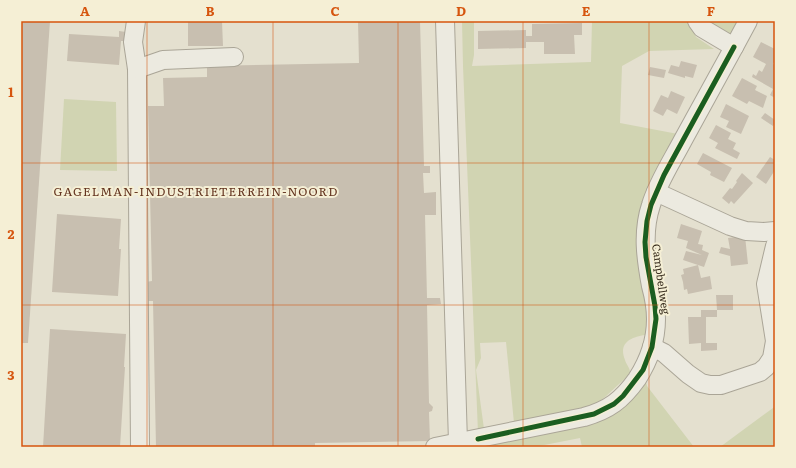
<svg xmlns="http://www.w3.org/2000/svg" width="796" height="468" font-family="Literata,serif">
  <rect width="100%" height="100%" fill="#e4e0cf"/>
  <g fill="#d1d4b2">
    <path d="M462 21H474V55L472 66 591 62 592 21H689L696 37 714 49 649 51 622 66 620 123 678 134 650 193 651 314 645 335C631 337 618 343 625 360 626 364 630 368 630 372 629 376 621 382 618 385 610 392 601 402 591 406 567 415 539 418 514 423L506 342 480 343 481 358 476 370 484 429 478 433 463 66Z"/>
    <polygon points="706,21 740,21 731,37"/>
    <polygon points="64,99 116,102 117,171 60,170"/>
    <polygon points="645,378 647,386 694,447 582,447 580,438 534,447 481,447 480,444 595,421"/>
    <polygon points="775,406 775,447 720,447 773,408"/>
  </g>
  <g fill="#c8bfb0">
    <polygon points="21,21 50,21 28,343 21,343"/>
    <polygon points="188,21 222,21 223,46 188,46"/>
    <polygon points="358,21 420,21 424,166 430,166 430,173 423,173 424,193 436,192 436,215 425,215 427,298 440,298 441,304 427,305 429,403 433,407 432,411 429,412 430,441 315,443 315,447 156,447 153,301 146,301 146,282 152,281 148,106 164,106 163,78 207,77 207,66 359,63"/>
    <polygon points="582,23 582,35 574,35 575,54 544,54 544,42 526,42 526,48 478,49 478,31 526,30 526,36 532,36 532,24"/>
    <polygon points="119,31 126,32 126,41 121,41 119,65 67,61 69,34 119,37"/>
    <polygon points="761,42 775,49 775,61 773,64 775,65 775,98 770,95 773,89 752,77 753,74 756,76 759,70 762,72 766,64 753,57"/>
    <polygon points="681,61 697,65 693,78 685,76 685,78 668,73 671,65 679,67"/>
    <polygon points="650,67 666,70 664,78 648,75"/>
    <polygon points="742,78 757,86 755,90 767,96 763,108 749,101 747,104 732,96"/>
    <polygon points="671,91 685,97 677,114 667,109 663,116 653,111 661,95 668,98"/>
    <polygon points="726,104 749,116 741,134 726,127 729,121 720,117"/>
    <polygon points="765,113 775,120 775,123 773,126 761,118"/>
    <polygon points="716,125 731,133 728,139 736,143 733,149 740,153 737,159 715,148 718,143 709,138"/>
    <polygon points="703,153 732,168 724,182 710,175 711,172 697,164"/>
    <polygon points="770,157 775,160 775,170 766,184 756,177"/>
    <polygon points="742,173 753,183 734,204 731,201 729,204 722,198 730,188 732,189 737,182 736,181"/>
    <polygon points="57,214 121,219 119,249 121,249 118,296 52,292"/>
    <polygon points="681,224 702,231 698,244 703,245 702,250 709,253 704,267 683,260 686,251 702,255 686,248 688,241 677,238"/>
    <polygon points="745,236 748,264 731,266 730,256 719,253 721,247 730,249 728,238"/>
    <polygon points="698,265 701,278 710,276 712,289 688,294 687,289 684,290 683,282 681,275 684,274 683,269"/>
    <polygon points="716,295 733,295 733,310 717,310"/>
    <polygon points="701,310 717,310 717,317 706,317 706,343 717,343 717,350 701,351 701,343 689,344 688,317 701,317"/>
    <polygon points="50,329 126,334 124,367 125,367 120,447 43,447"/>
  </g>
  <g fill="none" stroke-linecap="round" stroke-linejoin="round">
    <defs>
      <g id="minor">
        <polyline points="136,21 133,42 137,69 140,447"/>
        <polyline points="445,21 458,442"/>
        <polyline points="697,21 702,28 734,47 748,21"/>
        <polyline points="137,69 163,60 234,57"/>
        <polyline points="656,192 730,226 746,231 764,232 775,231"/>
        <polyline points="652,347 664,353 688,374 701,383 710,385 721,385 760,372 766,367 772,358 775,341 766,284 775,246"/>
        <path d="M435 447 584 417C609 410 622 400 637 379 648 362 656 340 656 319 656 308 654 297 651 286 646 259 642 232 651 205 658 182 672 161 683 140 700 109 717 78 734 47"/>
      </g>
    </defs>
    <use href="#minor" stroke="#aaa597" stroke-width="20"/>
    <use href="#minor" stroke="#eceae0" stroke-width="18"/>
    <defs>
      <polyline id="cycleway" points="478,439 594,414 614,404 623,396 643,370 652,347 656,319 655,306 646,257 645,242 647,221 651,205 664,175 734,47"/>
    </defs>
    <use href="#cycleway" stroke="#f5efd5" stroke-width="8"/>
    <use href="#cycleway" stroke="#1b5e20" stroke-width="5"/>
  </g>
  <path fill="none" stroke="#d6550e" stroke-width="1" stroke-opacity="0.55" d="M147 21V447M273 21V447M398 21V447M523 21V447M649 21V447M21 163H775M21 305H775"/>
  <g text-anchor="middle" stroke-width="4" stroke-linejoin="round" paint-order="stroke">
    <g font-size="11" fill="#392e1f" stroke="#f5efd5">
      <text transform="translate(661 279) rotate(82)" y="4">Campbellweg</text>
    </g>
    <g font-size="12" letter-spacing="1" fill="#643520" stroke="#f5efd5">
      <text x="196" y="196">GAGELMAN-INDUSTRIETERREIN-NOORD</text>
    </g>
  </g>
  <rect width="796" height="468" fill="none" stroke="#f5efd5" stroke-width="44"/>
  <rect x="22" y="22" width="752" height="424" fill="none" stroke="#d6550e" stroke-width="1.5"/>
  <g font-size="13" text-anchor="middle" font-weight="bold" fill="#d6550e">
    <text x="85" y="16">A</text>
    <text x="210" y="16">B</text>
    <text x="335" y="16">C</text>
    <text x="461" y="16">D</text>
    <text x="586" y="16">E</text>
    <text x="711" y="16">F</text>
    <text x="11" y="97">1</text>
    <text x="11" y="239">2</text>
    <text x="11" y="380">3</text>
  </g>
</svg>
